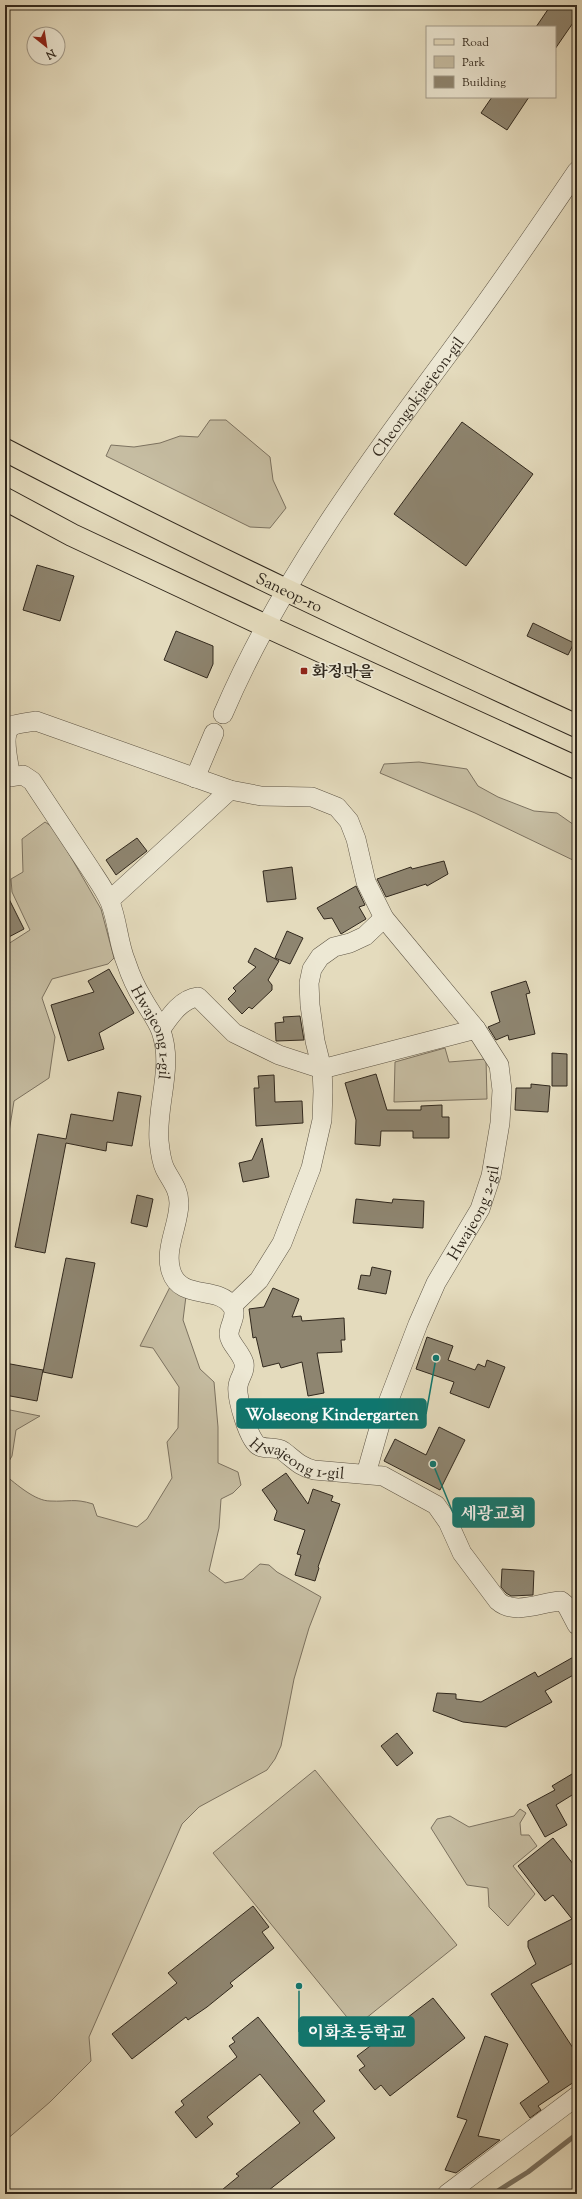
<svg xmlns="http://www.w3.org/2000/svg" width="582" height="2199" font-family="'Sorts Mill Goudy','Noto Serif KR',serif">
  <rect width="100%" height="100%" fill="#e4dbbd"/>
  <filter id="stains"><feTurbulence type="fractalNoise" baseFrequency=".005" numOctaves="4"/><feColorMatrix values="0 0 0 0 .2 0 0 0 0 .09 0 0 0 0 .02 0 0 0 .5 -.17"/></filter>
  <radialGradient id="worn" r=".72"><stop offset=".6" stop-color="#630" stop-opacity="0"/><stop offset="1" stop-color="#630" stop-opacity=".3"/></radialGradient>
  <g fill="#c6bda2" stroke="#7c7260">
    <polygon points="210,420 226,420 270,457 273,480 286,508 270,528 250,527 106,456 111,445 134,447 160,443 180,436 198,437"/>
    <polygon points="419,762 467,769 478,786 498,797 534,811 557,813 577,827 577,862 475,813 380,773 384,764"/>
    <polygon points="45,822 54,828 101,909 114,958 108,964 52,979 42,998 55,1037 49,1078 14,1101 5,1157 5,946 30,930 12,892 11,879 23,872 22,839"/>
    <polygon points="445,1048 449,1062 486,1059 487,1099 394,1102 395,1062"/>
    <path d="M170 1287 186 1296 183 1320 200 1369 214 1382 218 1427V1463L238 1472 241 1485 233 1493 221 1499 219 1528 209 1571 225 1583 243 1579 260 1564 269 1565 277 1572 321 1597 309 1628 294 1679 281 1746 275 1759 267 1770 199 1807 182 1824 89 2037 91 2061 50 2102 5 2141V1475C16 1484 35 1501 50 1501 69 1502 74 1498 93 1504L97 1516 137 1527 147 1519 172 1478 167 1442 178 1428 179 1387 153 1348 140 1346Z"/>
    <polygon points="5,1409 40,1416 16,1430 12,1456 5,1468"/>
    <polygon points="315,1770 457,1945 355,2027 213,1853"/>
    <polygon points="520,1809 526,1813 520,1823 521,1835 529,1835 537,1846 513,1866 535,1894 508,1926 489,1907 488,1888 467,1885 431,1828 437,1819 450,1816 469,1827 514,1816"/>
  </g>
  <g fill="none" stroke-linecap="round" stroke-linejoin="round">
    <polyline stroke="#786f5d" stroke-width="5" points="493,2194 528,2172 577,2134"/>
  </g>
  <g fill="#8e8570" stroke="#31281d">
    <polygon points="551,5 572,5 577,8 577,17 555,49 555,27 536,27"/>
    <polygon points="492,97 529,97 507,130 481,113"/>
    <polygon points="462,422 533,474 466,566 394,514"/>
    <polygon points="37,565 74,576 60,621 23,610"/>
    <polygon points="533,623 574,643 568,655 527,636"/>
    <polygon points="176,631 213,646 213,664 207,678 164,660"/>
    <polygon points="137,838 147,851 116,875 106,860"/>
    <polygon points="444,861 448,874 427,886 426,884 386,897 377,879 411,867 412,869"/>
    <polygon points="292,867 296,899 267,902 263,871"/>
    <polygon points="356,886 365,905 359,907 366,919 341,934 332,918 324,919 317,908"/>
    <polygon points="5,891 24,929 5,939"/>
    <polygon points="287,931 303,938 290,964 275,958"/>
    <polygon points="255,948 279,961 268,980 272,985 272,990 252,1009 249,1007 242,1014 228,999 236,991 233,988 256,967 248,962"/>
    <polygon points="109,969 134,1013 99,1033 104,1049 68,1061 51,1005 94,992 88,981"/>
    <polygon points="526,981 530,993 526,994 535,1034 509,1040 508,1035 496,1040 488,1027 500,1022 491,992"/>
    <polygon points="300,1016 304,1040 276,1041 275,1023 284,1022 283,1017"/>
    <polygon points="552,1053 567,1054 567,1086 552,1086"/>
    <polygon points="376,1074 387,1110 421,1110 421,1106 442,1105 442,1117 449,1117 449,1138 413,1138 413,1131 381,1131 380,1146 355,1144 356,1120 345,1083"/>
    <polygon points="274,1075 275,1102 302,1101 303,1123 256,1126 254,1088 259,1088 258,1076"/>
    <polygon points="531,1084 550,1086 548,1112 515,1110 516,1088 531,1088"/>
    <polygon points="118,1092 141,1096 132,1146 107,1142 106,1151 66,1143 45,1253 15,1247 38,1134 66,1139 71,1114 113,1121"/>
    <polygon points="262,1138 269,1177 243,1182 239,1163 252,1160"/>
    <polygon points="137,1195 153,1199 147,1227 131,1223"/>
    <polygon points="356,1199 392,1203 393,1199 424,1201 423,1228 353,1223"/>
    <polygon points="66,1258 95,1263 72,1378 43,1372"/>
    <polygon points="372,1267 391,1271 386,1294 358,1289 361,1275 370,1276"/>
    <polygon points="273,1288 299,1299 292,1317 301,1316 302,1321 344,1318 345,1340 341,1340 342,1352 317,1353 324,1393 308,1396 302,1362 281,1368 279,1363 263,1367 256,1337 253,1338 249,1309 264,1307"/>
    <polygon points="427,1337 453,1346 448,1360 475,1370 478,1364 485,1367 487,1360 505,1367 489,1408 450,1393 454,1382 416,1369"/>
    <polygon points="5,1363 43,1370 37,1401 5,1395"/>
    <polygon points="439,1427 465,1440 440,1490 384,1461 395,1439 426,1455"/>
    <polygon points="286,1473 308,1504 313,1489 333,1496 331,1501 340,1504 318,1567 319,1568 315,1581 295,1575 301,1555 297,1554 305,1530 274,1520 277,1511 262,1490"/>
    <polygon points="502,1569 534,1571 533,1595 511,1596 506,1593 501,1587"/>
    <polygon points="577,1655 577,1673 545,1691 552,1702 506,1727 463,1722 433,1711 437,1693 456,1694 456,1699 481,1702 535,1672 538,1677"/>
    <polygon points="397,1733 413,1753 397,1766 381,1746"/>
    <polygon points="577,1771 577,1792 556,1805 567,1825 545,1837 527,1805 555,1790 552,1786"/>
    <polygon points="553,1838 577,1869 577,1961 531,1984 577,2054 577,2080 538,2106 541,2110 530,2118 520,2103 549,2082 491,1994 536,1964 528,1947 528,1941 572,1919 553,1895 545,1901 518,1866"/>
    <polygon points="253,1906 269,1927 262,1932 274,1948 230,1983 233,1986 207,2007 188,2020 186,2017 132,2059 112,2034 177,1983 168,1973"/>
    <polygon points="433,1998 465,2038 390,2096 381,2085 375,2090 359,2070 365,2066 357,2056"/>
    <polygon points="258,2017 325,2101 313,2111 335,2138 264,2194 217,2194 239,2176 236,2174 300,2123 260,2074 207,2117 213,2124 196,2138 175,2112 184,2105 181,2101 237,2057 229,2046 235,2042 232,2038"/>
    <polygon points="485,2036 508,2044 478,2136 500,2140 456,2173 445,2170 467,2120 457,2117"/>
  </g>
  <g fill="none" stroke-linecap="round" stroke-linejoin="round">
    <defs>
      <g id="minor">
        <path id="s1" d="M223 714C282 576 372 457 461 337 501 283 539 227 577 171"/>
        <polyline points="195,778 214,733"/>
        <polyline points="110,900 230,790"/>
        <path d="M161 1029C170 1016 181 999 198 997L234 1033 279 1055 322 1069 476 1029"/>
        <polyline points="232,1306 259,1280 282,1243 311,1168 322,1120 323,1091 322,1069 315,1041 310,1005 309,983 312,969 320,957 334,947 350,943 365,936 384,918"/>
        <path id="s2" d="M366 1474 382 1418 418 1324 436 1283 480 1209 491 1176 500 1123 502 1090 499 1065 476 1029 384 918 366 882 356 839 349 821 337 807 312 797 261 796 230 790 36 721C29 722 21 723 14 725 0 731 9 764 11 777L23 775 32 781C51 810 70 838 89 867 96 878 105 890 110 902 118 922 118 943 126 962 130 974 136 988 143 999 149 1010 157 1020 161 1031 174 1067 156 1105 159 1141 160 1151 161 1161 165 1169 171 1181 179 1189 179 1203 179 1225 164 1249 171 1271 180 1301 218 1285 232 1306 238 1315 229 1325 229 1334 229 1343 241 1352 244 1363 246 1372 239 1377 238 1386 236 1397 249 1442 259 1446 268 1450 275 1446 283 1451 294 1459 300 1467 314 1470L383 1476 436 1505 448 1522 462 1553 498 1601C515 1616 541 1602 561 1601L567 1606 577 1625"/>
        <polyline points="447,2194 577,2096"/>
      </g>
      <g id="primary">
        <path id="s3" d="M5 450C193 548 385 638 577 726"/>
        <polyline points="5,499 72,535 266,626 577,768"/>
      </g>
    </defs>
    <use href="#minor" stroke="#5e5545" stroke-width="20"/>
    <use href="#primary" stroke="#31281d" stroke-width="24"/>
    <use href="#minor" stroke="#ede8d4" stroke-width="19"/>
    <use href="#primary" stroke="#e4dbbd" stroke-width="22"/>
  </g>
  <rect fill="#8f2418" stroke="#ede8d4" stroke-width="1.5" x="300" y="667" width="8" height="8" rx="2"/>
  <g text-anchor="middle" stroke-width="3.5" stroke-linejoin="round" paint-order="stroke">
    <g font-size="16" fill="#31281d" stroke="#ede8d4">
      <text dy="6" stroke="none"><textPath href="#s1" startOffset="373">Cheongokjaejeon-gil</textPath></text>
      <text dy="6" stroke="none"><textPath href="#s3" startOffset="318">Saneop-ro</textPath></text>
      <text dy="6" stroke="none"><textPath href="#s2" startOffset="1444">Hwajeong 1-gil</textPath></text>
      <text dy="6" stroke="none"><textPath href="#s2" startOffset="284">Hwajeong 2-gil</textPath></text>
      <text dy="6" stroke="none"><textPath href="#s2" startOffset="1958">Hwajeong 1-gil</textPath></text>
    </g>
    <g font-size="16" font-weight="bold" fill="#31281d" stroke="#ede8d4" text-anchor="start">
      <text x="312" y="677">화정마을</text>
    </g>
  </g>
  <path fill="none" stroke="#0f766e" stroke-width="1.5" d="M436 1358L426 1414M433 1464L453 1513M299 1986L299 2032"/>
  <g fill="#0f766e" stroke="#ede8d4" stroke-width="1.5">
    <circle cx="436" cy="1358" r="4"/>
    <circle cx="433" cy="1464" r="4"/>
    <circle cx="299" cy="1986" r="4"/>
  </g>
  <g fill="#0f766e" stroke="#0f766e" stroke-width="1.5">
    <rect x="237" y="1399" width="189" height="29" rx="4"/>
    <rect x="453" y="1498" width="81" height="29" rx="4"/>
    <rect x="299" y="2017" width="115" height="29" rx="4"/>
  </g>
  <g font-size="17" text-anchor="middle" font-weight="bold" fill="#fff">
    <text x="332" y="1420">Wolseong Kindergarten</text>
    <text x="493" y="1519">세광교회</text>
    <text x="357" y="2038">이화초등학교</text>
  </g>
  <rect width="582" height="2199" fill="none" stroke="#e4dbbd" stroke-width="20"/>
  <rect x="6" y="6" width="570" height="2187" fill="none" stroke="#31281d" stroke-width="2"/>
  <rect x="10" y="10" width="562" height="2179" fill="none" stroke="#31281d"/>
  <rect x="426" y="26" width="130" height="72" fill="#ede8d4" stroke="#a29b8b"/>
  <rect x="434" y="39" width="20" height="6" fill="#e4dbbd" stroke="#a29b8b"/>
  <text x="462" y="46" font-size="12" fill="#31281d">Road</text>
  <rect x="434" y="56" width="20" height="12" fill="#c6bda2" stroke="#a29b8b"/>
  <text x="462" y="66" font-size="12" fill="#31281d">Park</text>
  <rect x="434" y="76" width="20" height="12" fill="#8e8570" stroke="#a29b8b"/>
  <text x="462" y="86" font-size="12" fill="#31281d">Building</text>
  <g transform="translate(46 46) rotate(150)"><circle r="19" fill="#ede8d4" stroke="#a29b8b"/>
  <path d="M0-3L7 15L0 10L-7 15Z" fill="#8f2418"/>
  <text y="-6" font-size="11" font-weight="bold" text-anchor="middle" fill="#31281d">N</text>
  </g>
  <rect width="100%" height="100%" filter="url(#stains)"/>
  <rect width="100%" height="100%" fill="url(#worn)"/>
</svg>
